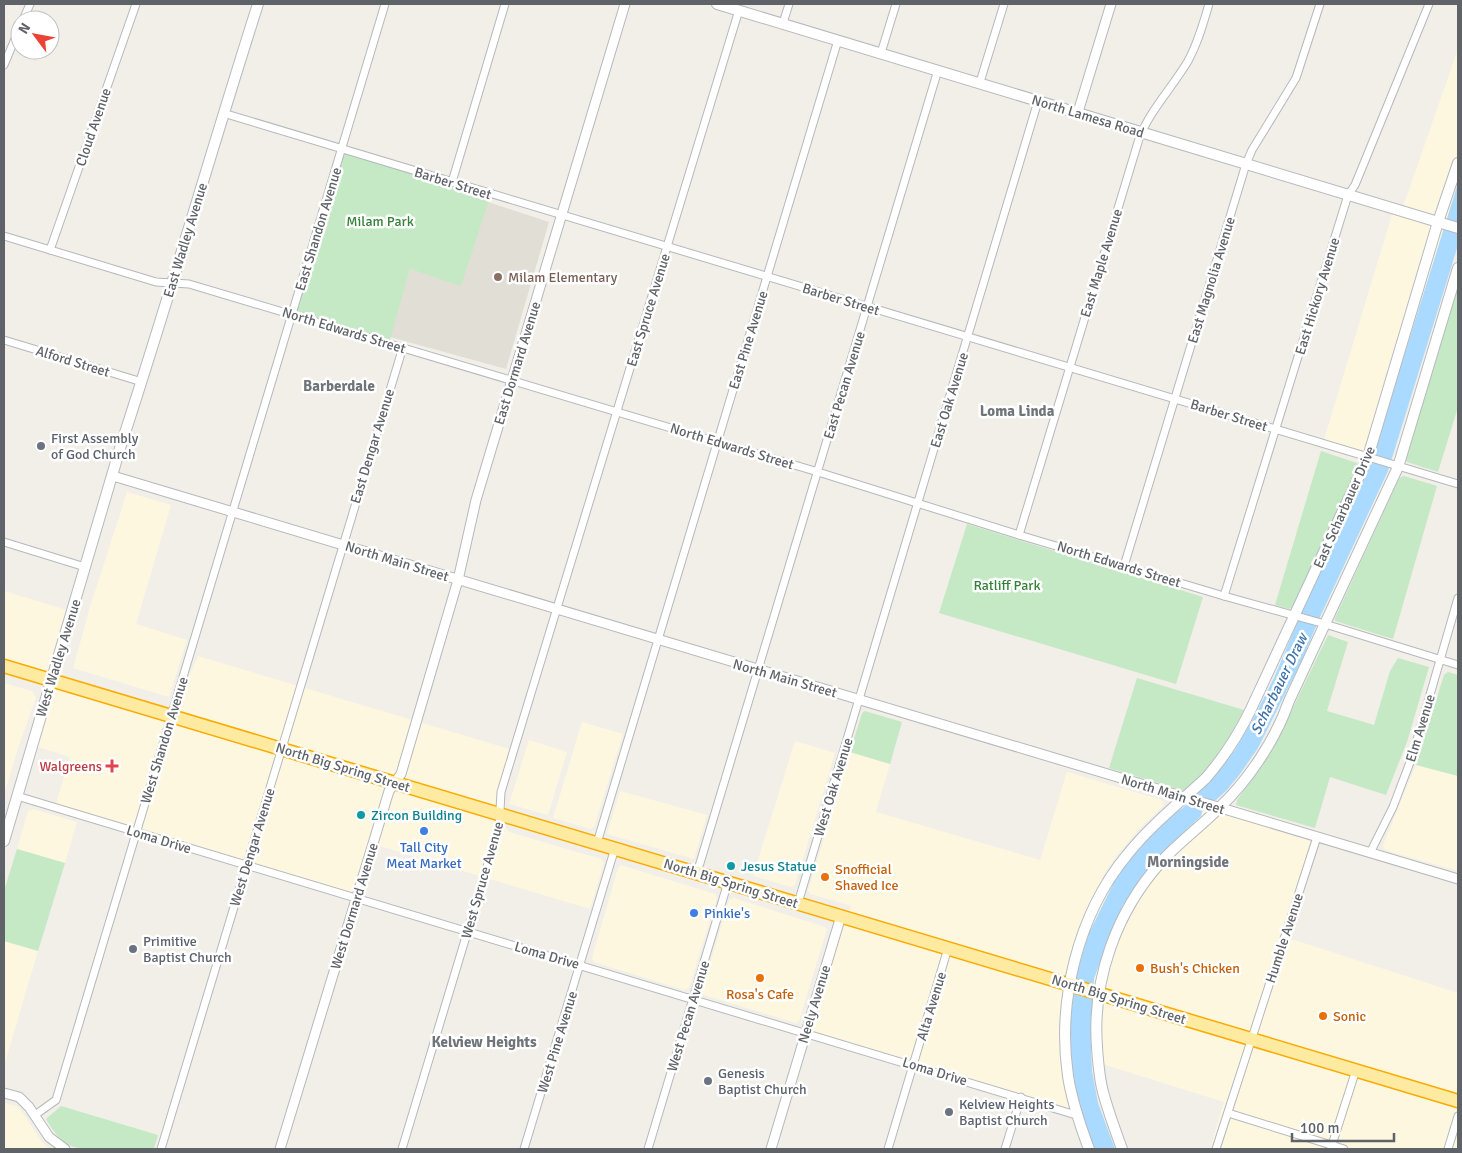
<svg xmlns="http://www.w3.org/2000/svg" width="1462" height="1153" font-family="Signika,sans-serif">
  <rect width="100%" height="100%" fill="#f1efe8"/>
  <g fill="#fef7e0">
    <polygon points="1458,49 1458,227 1383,461 1323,443 1394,208 1402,210"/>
    <polygon points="127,492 171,505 136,624 187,640 169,697 73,668 91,604"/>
    <polygon points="4,591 73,612 61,678 171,717 198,656 516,751 496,815 509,832 601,859 604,863 590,909 373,844 357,898 55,807 70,757 32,745 52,681 4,666"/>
    <polygon points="4,683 32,691 36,698 20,742 4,795"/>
    <polygon points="582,722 623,734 594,827 591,829 553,818"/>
    <polygon points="529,740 567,752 548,815 509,804"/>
    <polygon points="795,741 835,753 795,885 791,887 753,876"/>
    <polygon points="850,752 890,764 876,812 1040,860 1067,772 1162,800 1163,806 1140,828 1116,856 1101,879 1131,875 1203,804 1312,836 1282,936 1458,993 1458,1149 1210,1149 1224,1102 1083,1058 1094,1119 806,1033 822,979 851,906 811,894 808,891"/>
    <polygon points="1416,765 1458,776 1458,871 1385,850 1383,845"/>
    <polygon points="620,791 707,815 694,859 607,834"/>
    <polygon points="33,809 77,822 65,863 17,849 28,811"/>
    <polygon points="621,865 715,894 717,898 689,988 684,990 594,962 592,958 618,868"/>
    <polygon points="734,898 825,927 827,929 799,1021 796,1023 704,995 702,991 729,900"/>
    <polygon points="4,941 38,951 4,1066"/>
    <polygon points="4,1103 19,1107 41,1141 49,1149 4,1149"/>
  </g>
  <polygon fill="#e1ded6" points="488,202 549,222 506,369 390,337 410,269 461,285"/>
  <g fill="#c5e8c5">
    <polygon points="342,149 491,194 461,286 410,269 389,343 292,314"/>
    <polygon points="1458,280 1458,407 1438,472 1407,462 1404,457"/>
    <polygon points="1321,451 1357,463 1359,466 1293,607 1289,609 1275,605"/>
    <polygon points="1404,476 1437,486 1393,639 1335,621 1335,618 1398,481 1401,477"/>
    <polygon points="967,524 1203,597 1176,684 939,613"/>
    <polygon points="1328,635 1348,642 1327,711 1374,725 1390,671 1398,658 1429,667 1407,742 1386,795 1330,777 1315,828 1236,805 1237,800 1263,765 1277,741"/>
    <polygon points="1448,672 1458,675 1458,776 1416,765 1444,675"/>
    <polygon points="1137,678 1244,710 1226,743 1207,769 1185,791 1109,768"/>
    <polygon points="865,711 902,722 890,764 850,752 862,713"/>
    <polygon points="17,849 65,863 38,951 4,941 4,891"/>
    <path d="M61 1106 158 1135 154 1149C134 1149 84 1153 69 1145 58 1139 52 1129 46 1119Z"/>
  </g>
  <polygon fill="#aadaff" points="1458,183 1458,245 1388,471 1320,617 1301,662 1258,748 1240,774 1226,791 1202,812 1201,816 1160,855 1143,875 1123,905 1114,924 1094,979 1091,1046 1092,1071 1098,1103 1115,1149 1095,1149 1080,1115 1072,1070 1070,1025 1076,976 1088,935 1115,880 1131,857 1151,834 1170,816 1183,808 1212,779 1235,750 1253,719 1274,678 1302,611 1370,465"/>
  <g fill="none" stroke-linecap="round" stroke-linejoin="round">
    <defs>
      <g id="minor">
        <polyline points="23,20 30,4"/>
        <polyline points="783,23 789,4"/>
        <polyline points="881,53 896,4"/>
        <polyline points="4,65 20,27"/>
        <polyline points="980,82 1004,4"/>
        <polyline points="223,113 1458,484"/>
        <polyline points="452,182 505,4"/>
        <polyline points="4,236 156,282 189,284 818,472 1019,535 1224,596 1325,624 1458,665"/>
        <polyline points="50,250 136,4"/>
        <polyline points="4,340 142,382"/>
        <path d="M1019 535 1139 139C1150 110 1172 88 1188 61 1198 43 1203 24 1209 4"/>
        <polyline points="4,542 85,567"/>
        <polyline points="1124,566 1246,164 1252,150 1296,78 1320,4"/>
        <polyline points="1224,596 1348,195 1355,185 1429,4"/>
        <polyline points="17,796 1076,1115"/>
        <polyline points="597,843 838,40"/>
        <polyline points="1370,853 1393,807 1412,757 1458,598"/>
        <polyline points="697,873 938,70"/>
        <polyline points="798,903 1038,101"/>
        <polyline points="1228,1113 1344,1149"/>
        <polyline points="35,1115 56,1100 385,4"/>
        <polyline points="1331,1148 1356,1070"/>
        <polyline points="161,1149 403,347"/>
        <polyline points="402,1149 499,827 501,792 739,10"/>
        <polyline points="524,1149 615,848"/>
        <polyline points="648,1149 728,882"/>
        <polyline points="888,1149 948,948"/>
        <polyline points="1005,1149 1021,1097"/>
        <polyline points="1216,1149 1317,837"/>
        <polyline points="1448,1149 1458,1116"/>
      </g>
      <g id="tertiary">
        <polyline points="1078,112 1111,4"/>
        <polyline points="113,476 1458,879"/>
        <polyline points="4,1093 19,1097 29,1107 49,1137 65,1149"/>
        <polyline points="280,1149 389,791 401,774 458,580 476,500 625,4"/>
        <polyline points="771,1149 841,916"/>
      </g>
      <g id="secondary">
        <polyline points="717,4 1458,228"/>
        <path d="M4 841 121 445C169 299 211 151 258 4"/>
        <path d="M1089 1149C1080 1125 1072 1102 1068 1076 1057 1001 1078 914 1127 855 1150 826 1179 803 1206 778 1225 756 1239 734 1251 709L1368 457 1438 222 1458 163"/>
        <path d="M1122 1149C1115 1130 1108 1111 1103 1092 1099 1077 1098 1062 1097 1047 1092 980 1116 912 1161 862 1178 843 1200 827 1219 808 1248 781 1276 739 1289 701L1398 467 1458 268"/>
      </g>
      <polyline id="trunk" points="4,666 1458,1101"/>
    </defs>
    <use href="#minor" stroke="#b5b8bc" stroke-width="9"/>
    <use href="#tertiary" stroke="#b5b8bc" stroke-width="11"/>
    <use href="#secondary" stroke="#b6babf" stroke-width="12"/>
    <use href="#trunk" stroke="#f9ab00" stroke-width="15"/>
    <use href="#minor" stroke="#fff" stroke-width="7"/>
    <use href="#tertiary" stroke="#fff" stroke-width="9"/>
    <use href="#secondary" stroke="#fff" stroke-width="10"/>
    <use href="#trunk" stroke="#feeaa1" stroke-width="12"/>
  </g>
  <circle fill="#8d6e63" stroke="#fff" stroke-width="2" cx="498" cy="277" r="5"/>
  <g fill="#6b7280" stroke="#fff" stroke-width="2">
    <circle cx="41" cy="446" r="5"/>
    <circle cx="133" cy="949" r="5"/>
    <circle cx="708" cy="1081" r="5"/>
    <circle cx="949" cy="1112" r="5"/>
  </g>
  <path fill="#e0444e" stroke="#fff" stroke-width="2" d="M109.5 758.5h5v5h5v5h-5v5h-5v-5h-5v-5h5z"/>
  <g fill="#0f9aa8" stroke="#fff" stroke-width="2">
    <circle cx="361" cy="815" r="5"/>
    <circle cx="731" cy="866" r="5"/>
  </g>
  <g fill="#3f7fe0" stroke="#fff" stroke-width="2">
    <circle cx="424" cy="831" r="5"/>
    <circle cx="694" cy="913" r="5"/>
  </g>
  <g fill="#e8710a" stroke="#fff" stroke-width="2">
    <circle cx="825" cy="877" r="5"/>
    <circle cx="1140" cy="968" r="5"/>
    <circle cx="760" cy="978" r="5"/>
    <circle cx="1323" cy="1016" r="5"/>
  </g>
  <g text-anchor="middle" stroke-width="5" stroke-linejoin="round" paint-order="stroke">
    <g font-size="14" fill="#5f6368" stroke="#fff">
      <text transform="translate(1088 116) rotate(17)" y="5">North Lamesa Road</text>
      <text transform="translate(93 127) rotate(-71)" y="5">Cloud Avenue</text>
      <text transform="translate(453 183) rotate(17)" y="5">Barber Street</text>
      <text transform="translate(318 229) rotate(-73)" y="5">East Shandon Avenue</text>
      <text transform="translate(185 240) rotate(-73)" y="5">East Wadley Avenue</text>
      <text transform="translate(1101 263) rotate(-73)" y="5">East Maple Avenue</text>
      <text transform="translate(1211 280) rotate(-73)" y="5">East Magnolia Avenue</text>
      <text transform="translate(1317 296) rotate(-73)" y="5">East Hickory Avenue</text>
      <text transform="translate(841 299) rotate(17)" y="5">Barber Street</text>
      <text transform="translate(648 310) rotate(-73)" y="5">East Spruce Avenue</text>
      <text transform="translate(344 330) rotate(17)" y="5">North Edwards Street</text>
      <text transform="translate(748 340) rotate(-73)" y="5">East Pine Avenue</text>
      <text transform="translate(73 361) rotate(17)" y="5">Alford Street</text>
      <text transform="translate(517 363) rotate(-73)" y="5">East Dormard Avenue</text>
      <text transform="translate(844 385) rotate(-73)" y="5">East Pecan Avenue</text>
      <text transform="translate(949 400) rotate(-73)" y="5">East Oak Avenue</text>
      <text transform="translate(1229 415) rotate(17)" y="5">Barber Street</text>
      <text transform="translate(372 446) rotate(-73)" y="5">East Dengar Avenue</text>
      <text transform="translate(732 446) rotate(17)" y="5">North Edwards Street</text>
      <text transform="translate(1344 507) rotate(-66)" y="5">East Scharbauer Drive</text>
      <text transform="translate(397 561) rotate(17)" y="5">North Main Street</text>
      <text transform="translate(1119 564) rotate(17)" y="5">North Edwards Street</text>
      <text transform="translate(58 658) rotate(-73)" y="5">West Wadley Avenue</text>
      <text transform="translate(785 678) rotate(16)" y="5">North Main Street</text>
      <text transform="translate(1420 728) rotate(-73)" y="5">Elm Avenue</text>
      <text transform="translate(164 740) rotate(-73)" y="5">West Shandon Avenue</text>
      <text transform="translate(343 767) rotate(17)" y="5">North Big Spring Street</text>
      <text transform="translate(833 787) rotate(-73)" y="5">West Oak Avenue</text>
      <text transform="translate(1173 794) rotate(17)" y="5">North Main Street</text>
      <text transform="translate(159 839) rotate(17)" y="5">Loma Drive</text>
      <text transform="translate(252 847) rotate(-73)" y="5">West Dengar Avenue</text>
      <text transform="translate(482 880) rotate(-74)" y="5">West Spruce Avenue</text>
      <text transform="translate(731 883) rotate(17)" y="5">North Big Spring Street</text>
      <text transform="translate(354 906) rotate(-73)" y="5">West Dormard Avenue</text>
      <text transform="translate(1284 938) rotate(-72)" y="5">Humble Avenue</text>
      <text transform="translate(547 955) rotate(16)" y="5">Loma Drive</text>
      <text transform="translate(1119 999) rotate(17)" y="5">North Big Spring Street</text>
      <text transform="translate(814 1004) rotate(-73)" y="5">Neely Avenue</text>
      <text transform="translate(931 1006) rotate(-73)" y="5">Alta Avenue</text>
      <text transform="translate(688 1016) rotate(-73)" y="5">West Pecan Avenue</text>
      <text transform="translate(557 1042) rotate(-73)" y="5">West Pine Avenue</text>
      <text transform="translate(935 1071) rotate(17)" y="5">Loma Drive</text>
    </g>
    <g font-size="14" fill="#348238" stroke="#fff">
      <text x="380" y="226">Milam Park</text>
      <text x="1007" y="590">Ratliff Park</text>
    </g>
    <g font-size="14" fill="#785e54" stroke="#fff" text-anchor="start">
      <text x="508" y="282">Milam Elementary</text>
    </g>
    <g font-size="14" fill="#5b616d" stroke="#fff" text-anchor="start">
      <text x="51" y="443">First Assembly<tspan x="51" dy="16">of God Church</tspan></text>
      <text x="143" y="946">Primitive<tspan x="143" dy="16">Baptist Church</tspan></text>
      <text x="718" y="1078">Genesis<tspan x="718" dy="16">Baptist Church</tspan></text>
      <text x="959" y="1109">Kelview Heights<tspan x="959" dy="16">Baptist Church</tspan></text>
    </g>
    <g font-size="14" fill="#be3a42" stroke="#fff" text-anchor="end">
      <text x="102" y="771">Walgreens</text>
    </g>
    <g font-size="14" fill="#0d838f" stroke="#fff" text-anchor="start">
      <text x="371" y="820">Zircon Building</text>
      <text x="741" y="871">Jesus Statue</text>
    </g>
    <g font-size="14" fill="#366cbe" stroke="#fff">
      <text x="424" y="852">Tall City<tspan x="424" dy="16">Meat Market</tspan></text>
      <text x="704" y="918" text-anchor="start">Pinkie's</text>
    </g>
    <g font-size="14" fill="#c56008" stroke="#fff" text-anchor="start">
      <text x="835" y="874">Snofficial<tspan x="835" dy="16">Shaved Ice</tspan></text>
      <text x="1150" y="973">Bush's Chicken</text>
      <text x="760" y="999" text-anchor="middle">Rosa's Cafe</text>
      <text x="1333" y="1021">Sonic</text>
    </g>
    <g font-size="15" font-weight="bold" fill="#70757a" stroke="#fff">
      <text x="339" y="391">Barberdale</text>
      <text x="1017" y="416">Loma Linda</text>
      <text x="1188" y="867">Morningside</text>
      <text x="484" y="1047">Kelview Heights</text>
    </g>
    <g font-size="15" font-style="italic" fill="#4174aa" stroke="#fff">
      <text transform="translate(1279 684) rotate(-64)" y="5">Scharbauer Draw</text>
    </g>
  </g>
  <rect width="1462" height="1153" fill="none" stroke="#5f6368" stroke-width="10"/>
  <g transform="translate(35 35) rotate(302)"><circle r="24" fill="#ffffff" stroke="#bfc1c3"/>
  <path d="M0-4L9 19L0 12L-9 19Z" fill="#ea4335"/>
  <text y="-8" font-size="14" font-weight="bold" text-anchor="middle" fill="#5f6368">N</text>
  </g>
  <path d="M1292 1133v8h102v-8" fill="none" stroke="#5f6368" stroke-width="2.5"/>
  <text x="1300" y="1133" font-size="15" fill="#5f6368" stroke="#ffffff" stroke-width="4" paint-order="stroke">100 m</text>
</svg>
